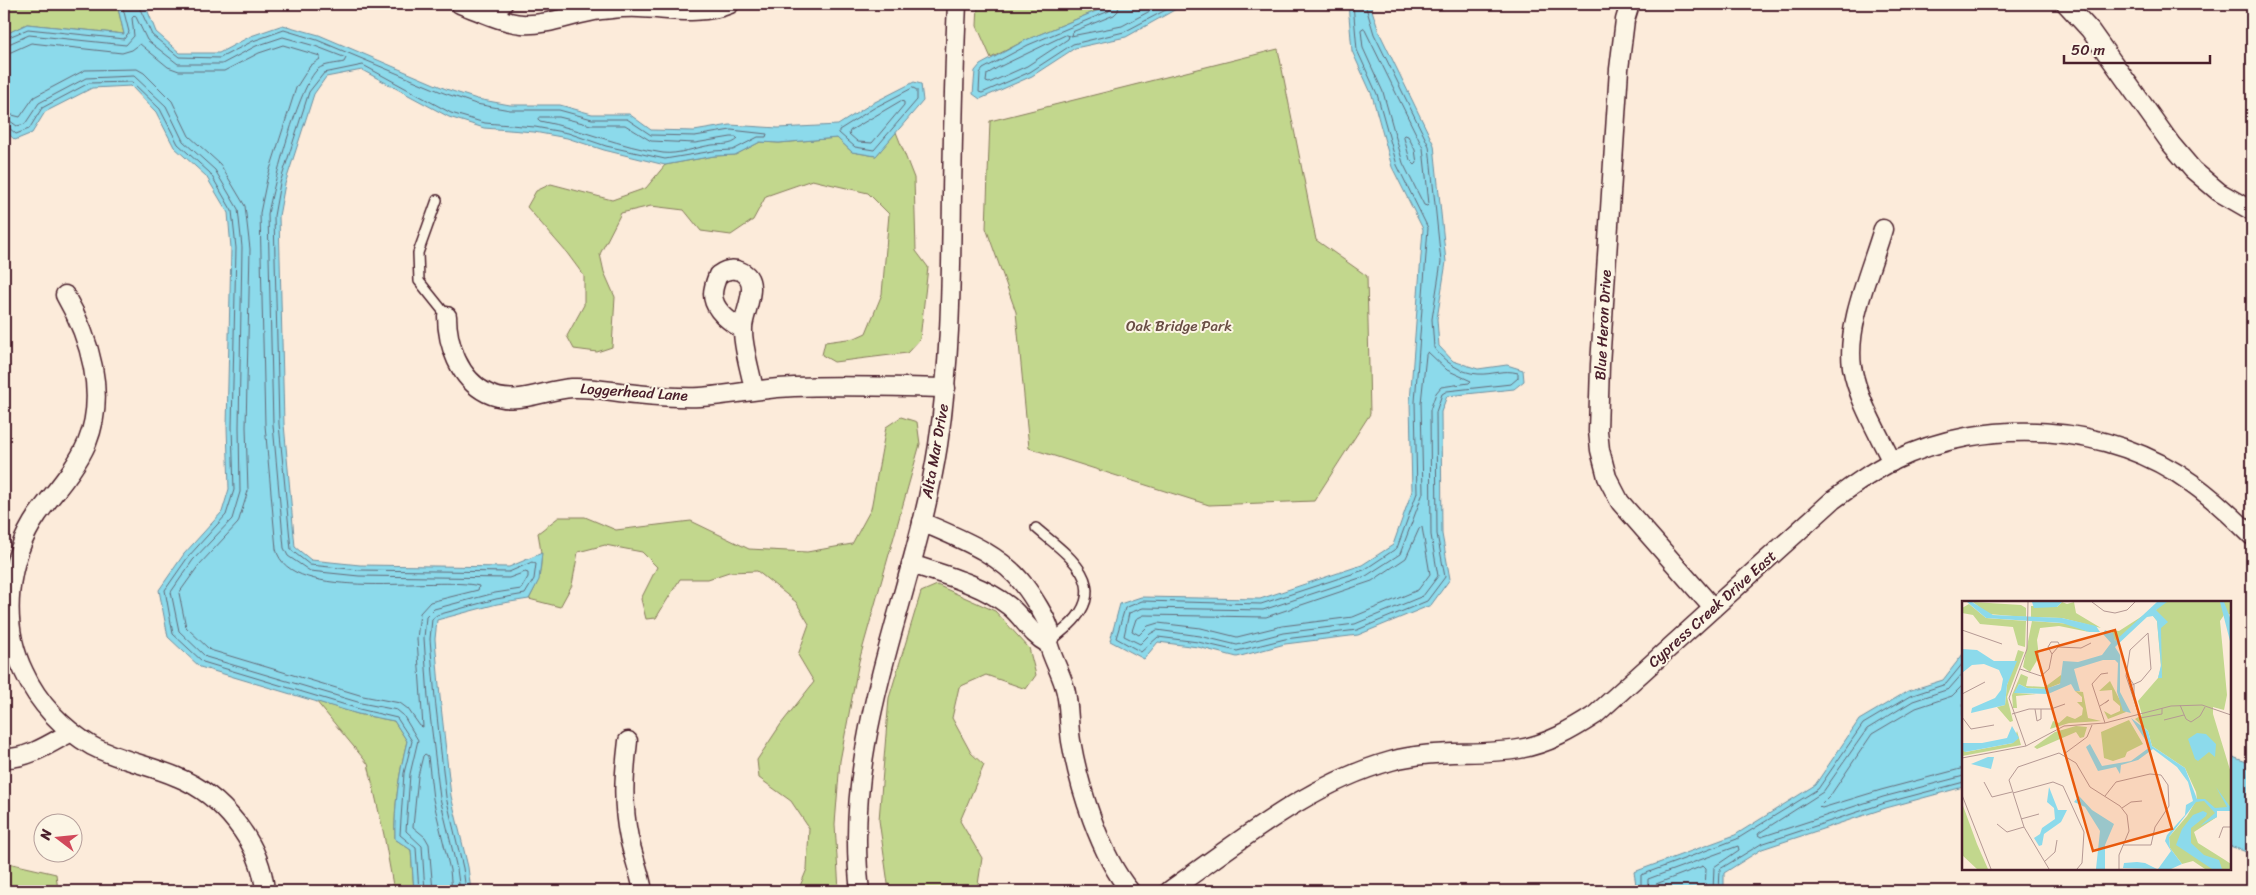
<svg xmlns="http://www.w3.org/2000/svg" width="2256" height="895" font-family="Sriracha,sans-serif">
  <rect width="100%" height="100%" fill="#fcebda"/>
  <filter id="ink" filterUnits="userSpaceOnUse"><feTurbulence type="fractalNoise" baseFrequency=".02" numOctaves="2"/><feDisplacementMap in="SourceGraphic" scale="10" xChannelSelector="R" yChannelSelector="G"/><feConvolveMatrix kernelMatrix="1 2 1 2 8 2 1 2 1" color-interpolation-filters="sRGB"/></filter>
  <g filter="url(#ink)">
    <g fill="#c2d78d" stroke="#867b5c">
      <polygon points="4,4 117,4 124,34 27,24 4,35"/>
      <polygon points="978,4 1113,4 1026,40 991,58 977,26"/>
      <polygon points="1278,49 1316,240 1367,276 1370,414 1314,501 1209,505 1029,448 1016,312 986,228 990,121"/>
      <polygon points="896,132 914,178 916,251 928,267 920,339 907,353 834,362 822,355 825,342 855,338 866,333 882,294 889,214 868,193 812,180 766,196 753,220 731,235 701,231 684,210 651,206 621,213 600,254 604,272 615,297 612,347 597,352 574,349 567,336 584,305 584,276 567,253 527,207 536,191 551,184 612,200 646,188 665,165 714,156 735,155 760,142 779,143 837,138 852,152 876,156"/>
      <path d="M901 417 917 422 920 444 859 661 840 761 835 824 839 891H798L807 869 809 828 791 801 759 778 757 760 781 724 814 682 798 655 809 624 796 602 757 571 729 572 708 579H680L656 618 646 619 641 599 657 567 642 552 605 545 578 552 572 585 560 607 529 599C543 574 543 561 538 533L559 517H585L616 530 691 521 749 549 807 552 852 544 871 509 886 427Z"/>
      <polygon points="937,585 995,611 1029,648 1036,675 1026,689 986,675 959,687 952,718 971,753 984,765 960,821 982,858 977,891 889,891 879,820 889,698 921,592"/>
      <path d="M316 701 358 714 394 721 407 741C399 774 394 805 395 839L411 850 414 891H394L384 835 368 764Z"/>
      <polygon points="4,862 56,874 58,891 4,891"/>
    </g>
    <g fill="#8cdaeb" stroke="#728f9e">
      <path d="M117 4H145L156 32 180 53H219L251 36 283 25 319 35 446 89 477 99 510 105H560L592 114H629L651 130 694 131 730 125 778 128 838 125 871 104 914 82 921 84 923 101 876 156 852 152 837 138 779 143 760 142 735 155 714 156 665 165 604 150 567 138 534 132 484 128 449 117 362 70 326 77 314 94 285 184 279 216 284 424 295 547 311 560 360 565 509 567 542 553 539 580 529 599 497 604 437 620 435 639 440 697 451 796 468 867 471 891H414L411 850 395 839C394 806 399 774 407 741L394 721 358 714 200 667 168 637 159 590 184 554 222 512 229 489 227 427 231 248 228 213 206 176 174 147 156 112 131 86 92 88 45 112 32 133 15 140 4 130V35L27 24 124 34Z"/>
      <polygon points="1113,4 1221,4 1178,8 1126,37 1075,48 1032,76 980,99 973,94 975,71 980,65 1026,40"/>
      <polygon points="1348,4 1370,4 1379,32 1434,145 1446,262 1437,319 1439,346 1453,361 1478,369 1507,365 1523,370 1524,381 1514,389 1447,396 1441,412 1442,534 1450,579 1431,605 1358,635 1285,644 1237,657 1198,647 1158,642 1144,659 1110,641 1120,604 1141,597 1260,599 1362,565 1393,545 1412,491 1410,402 1423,229 1392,167 1372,95 1352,51"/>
      <polygon points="1963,654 1963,787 1886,808 1762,849 1724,873 1724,891 1637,891 1634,872 1735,835 1815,785 1859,720 1908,691 1943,680"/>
      <polygon points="2230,756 2252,764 2252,854 2230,846"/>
    </g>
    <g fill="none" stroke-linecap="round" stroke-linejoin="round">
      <g stroke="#646a78" stroke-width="1">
        <polyline points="140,4 140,9 152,35 179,57 220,58 253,41 284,30 317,40 444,93 476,104 510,110 559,110 592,119 627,119 651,135 695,136 731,130 767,134 766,137 758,137 733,150 713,151 665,159 606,146 568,133 535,127 485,123 451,113 363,65 324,73 309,92 280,183 274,216 279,424 291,550 310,565 360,570 509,572 532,562 536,564 534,579 525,594 496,599 437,615 432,619 430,639 435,698 446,797 463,868 466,891"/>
        <polyline points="1113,4 1109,11 1028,45 983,69 980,73 979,92 982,93 1030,72 1073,44 1124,32 1177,4"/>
        <polyline points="1119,4 1118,11 1114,15 1072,32 1071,36 1122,26 1163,4"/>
        <path d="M1353 4 1357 50 1377 94 1397 165 1428 228 1415 402 1417 493 1397 548 1364 570 1261 604 1142 601 1125 608 1116 638 1141 652 1158 637 1198 642 1237 651 1285 639 1357 630 1427 601 1445 577 1437 534 1436 412 1442 394 1447 391 1511 384 1518 378V373C1503 369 1492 375 1478 374 1460 373 1445 362 1434 348L1432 319 1441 262 1429 146 1374 34 1365 4"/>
        <polygon points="1364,28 1423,148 1429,204 1427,206 1424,205 1403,163 1383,92 1363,48 1361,30"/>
        <polygon points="1066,35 1069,36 1068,39 1027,66 989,83 986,82 987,74 997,68"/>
        <polyline points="4,39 28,29 124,39 129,32 122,4"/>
        <path d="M4 46 29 35 126 45 134 36 132 18 135 15 147 40 178 64H222L256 46 283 37 315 46 346 58 344 62C337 64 324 64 318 69 299 85 273 186 268 214L273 425 284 548 288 556 310 571 359 576 509 578 525 572 528 573V577L521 589 495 593 434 609 426 617 424 638 428 698 440 798 457 869 460 891"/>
        <path d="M4 53 11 52 31 43 122 53 132 50 140 44 168 67 179 71H224L259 53 283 45 320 56V59L310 66 296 88 267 179 260 213 265 425 276 549C289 605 438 575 479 586L478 590 430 602 420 613 417 639 423 727 420 726 408 709 400 703 363 696 210 650 186 627 179 593 199 565 238 523 248 491 246 427 250 249 245 206 220 164 189 136 172 101 144 73 137 69 85 70 34 97 20 117 4 113"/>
        <polygon points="913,88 917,90 917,100 874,150 855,147 839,133 839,130 874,108"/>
        <polygon points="901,101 904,102 904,105 872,143 858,142 849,134 850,131"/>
        <path d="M540 117H559L591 125H625L651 141 695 143 731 137H736L738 139C731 146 721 144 712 145 697 147 678 155 663 153 621 147 581 129 540 121L538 119Z"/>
        <polyline points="4,120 10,121 17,126 25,124 39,103 86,78 134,76 166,106 183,141 215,170 238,209 242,247 239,427 240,492 232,519 193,560 171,592 179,631 206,657 361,703 397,710 403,715 418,740 410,774 406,831 422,846 425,891"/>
        <polyline points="4,126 8,127 16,134 29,129 42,108 89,83 132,82 160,109 178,144 210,173 232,211 236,248 232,427 234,490 226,515 188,557 165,590 173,634 203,662 359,709 397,718 412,741 404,773 400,835 416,848 419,891"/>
        <polygon points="1405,135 1408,136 1415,150 1417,163 1415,165 1410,160 1404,138"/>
        <polygon points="1428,352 1447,370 1471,381 1469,383 1441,387 1436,393 1430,410 1431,535 1438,576 1423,596 1355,624 1283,633 1237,645 1200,636 1157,630 1150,634 1140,644 1124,636 1129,613 1143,608 1263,610 1366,576 1400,554 1423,493 1421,403 1426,355"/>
        <polygon points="1422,527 1430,574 1418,590 1353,617 1282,626 1237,637 1201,628 1158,623 1148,626 1139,635 1132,631 1136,619 1144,615 1266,617 1372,581 1406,558 1419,529"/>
        <polyline points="1964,672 1949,689 1913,701 1867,729 1823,792 1759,833 1758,835 1761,837 1883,797 1964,776"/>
        <polyline points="1964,684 1952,696 1916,708 1872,734 1830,796 1819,807 1822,808 1881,790 1964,768"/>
        <polyline points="433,891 429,844 425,837 413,827 418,776 423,756 425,754 428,756 433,799 450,870 452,891"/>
        <polyline points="1641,891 1641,875 1737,839 1818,789 1863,724 1910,696 1946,684 1964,662"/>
        <polyline points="1648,891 1648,879 1738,846 1739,850 1714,867 1713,891"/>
        <polyline points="1655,891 1656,884 1703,866 1706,869 1705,891"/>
        <polyline points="1719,891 1720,869 1761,844 1885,803 1964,782"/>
      </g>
      <defs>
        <g id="service">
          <polyline points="437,200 418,253 419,281 447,316"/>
          <path d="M1036 528C1062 551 1108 579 1076 618 1069 627 1058 634 1050 642"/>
        </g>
        <g id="minor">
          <path d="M460 4C480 11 500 22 522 24 548 26 575 13 601 10 613 9 626 7 639 8 670 9 701 16 730 4"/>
          <polyline points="1630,4 1625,20 1619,69 1600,365 1598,431 1600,450 1607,477 1620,502 1713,608"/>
          <polyline points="2066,4 2090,30 2171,144 2193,170 2219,192 2252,211"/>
          <polyline points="484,12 503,4"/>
          <path d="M1883 229C1871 270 1846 324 1852 367 1858 400 1877 431 1892 462"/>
          <path d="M65 295C90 338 107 394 87 443 75 470 55 491 38 514 7 559 0 623 24 672 38 703 63 729 92 746 119 760 149 765 177 777 222 795 261 843 265 891"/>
          <path d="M447 316C447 344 459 379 487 393 515 407 543 390 572 388 594 387 614 392 636 394 656 396 679 398 700 397 731 395 763 388 794 387 845 385 895 387 946 388"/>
          <path d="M742 329C730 322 713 310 713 294 713 288 716 280 718 275 725 270 732 268 740 271 763 280 743 313 743 328 742 345 751 373 754 390"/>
          <path d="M922 522C958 538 1000 553 1024 585 1031 594 1048 620 1050 631 1050 637 1047 641 1049 646 1053 659 1060 672 1064 685 1070 702 1068 723 1071 741 1079 787 1100 855 1130 891"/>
          <path d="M911 564C944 575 981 584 1009 606 1024 618 1031 635 1047 643"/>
          <path d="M628 741C624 774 622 805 629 838 633 856 640 873 643 891"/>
          <path d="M4 758C28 759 51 743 71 732"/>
          <path d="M860 891C841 736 915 595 938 445 951 360 951 279 952 193 953 130 954 67 957 4"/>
          <path d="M1169 891C1239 842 1308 784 1391 761 1433 749 1477 756 1519 749 1548 744 1572 730 1595 715L1833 500C1852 486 1871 472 1893 461 1986 416 2108 422 2193 484 2214 499 2233 517 2252 536"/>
        </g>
      </defs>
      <use href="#service" stroke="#4a1f2b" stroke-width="12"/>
      <use href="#minor" stroke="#4a1f2b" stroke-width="21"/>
      <use href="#service" stroke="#fcf5e5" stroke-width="9"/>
      <use href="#minor" stroke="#fcf5e5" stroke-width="18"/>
    </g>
  </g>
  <g text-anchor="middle" stroke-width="4" stroke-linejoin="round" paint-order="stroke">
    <g font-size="15" fill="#4a1f2b" stroke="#fcf5e5">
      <text transform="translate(1603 325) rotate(-87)" y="5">Blue Heron Drive</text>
      <text transform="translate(634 392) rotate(4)" y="5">Loggerhead Lane</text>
      <text transform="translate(935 451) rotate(-80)" y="5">Alta Mar Drive</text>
      <text transform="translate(1712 609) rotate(-42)" y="5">Cypress Creek Drive East</text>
    </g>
    <g font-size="15" fill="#684d44" stroke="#fcf5e5">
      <text x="1179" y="331">Oak Bridge Park</text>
    </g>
  </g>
  <g transform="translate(1962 601)">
    <rect width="269" height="269" fill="#fcebda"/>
    <path d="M11 1 59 4 64 7V16L26 13ZM100 1 105 3 112 1 114 12 139 27 100 17 69 16V5L95 6ZM198 1H269V13L262 14 258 20 265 94 262 109 251 106V113L269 172V210H255V216L232 231 236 242 263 259 269 263V268H243L231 260 220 263 208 247 207 236 225 215 235 198 234 191 223 167 190 145 186 130 173 118 180 114 176 100 196 77 199 66 195 20 191 15ZM7 3 24 17 64 20 63 46 56 44 51 26 18 23 11 14 0 12V7ZM182 14 161 35 153 40 149 29 157 30ZM70 20 110 23 127 31 97 25 78 27 75 39 77 56 68 71 61 66ZM56 49 62 51 45 96 51 120 48 121 35 106 43 104 45 84ZM59 73 66 76 64 85 83 86 99 74V82L84 88 65 87 57 83 53 92 74 93 54 95 55 107H51L50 94ZM148 80 164 111 146 118 142 110 149 114 158 110V105L151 99 150 89 137 90ZM113 90 121 91 126 117 139 120 107 122 88 128 91 120 97 122 105 115 113 118 120 114 121 107 115 101H120V96ZM167 119 181 143 165 151 163 156 151 160 142 157 139 131ZM114 125 125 126 122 136 118 137 114 131 75 148 72 146 93 131ZM55 130 59 144 0 155V148L4 151 51 142ZM0 202 15 243 26 268H15L0 254Z" fill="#c2d78d"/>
    <path d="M5 1H10L31 14 100 17 134 25 138 31H127L100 22 24 17ZM70 1H100L95 6 72 7ZM195 1H205L194 9 206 21 199 27 200 77H196L199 64 195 20 191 15 185 16 153 46 158 54V91L169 112 161 110 155 91 156 62 153 59H141L112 68 118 90H113L109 83 86 93 52 92 57 83 65 87 83 88 98 83 101 60 116 61 140 54 149 42 141 33 143 29 151 32 153 40ZM258 1H262L269 19V44ZM0 48 15 49 32 60H55L45 84 43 104 9 112 10 107 33 97 39 89 41 78 37 69 22 63 10 64 0 72ZM169 117 186 130 190 145 223 167 235 198H243L253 207 265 206 254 186 269 207V210H255V216L238 225 253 212 242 200 234 201 207 236 208 247 220 263 209 268H196L209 250 203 240 205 234 223 214 224 204 231 200 226 181 215 166 191 148 176 159 159 164 158 173 154 166 136 170 124 146 128 143 140 165 169 160 188 146ZM50 125 57 137 51 142 3 151 0 148V142H20L45 137ZM235 132 244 133 254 143 253 156 247 151 236 160 233 158 226 138ZM26 156H32L29 168 9 163ZM87 186 96 209H105L99 221 82 233 80 244 77 245 72 237 78 233 80 227 93 218 92 207 85 201ZM117 195 130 209 152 223 143 244V268H134L138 230 123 206 112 201ZM241 210 245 212 244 215 229 227V242L242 254 257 259 260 268H250L214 244 220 228 231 214ZM175 261 183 262 195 268 161 267 162 262Z" fill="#8cdaeb"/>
    <path fill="none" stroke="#b59994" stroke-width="1" d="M130 1 142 10 153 12 165 9 173 1M0 29 40 43M90 53 86 46 89 41H96L98 45M58 68 79 75 87 68 90 53 96 46 119 47 129 42M164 72 172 84V94M168 85 179 80 189 68 186 32 168 49 164 75 178 117 200 113V107M0 93 23 81M218 104 224 118 229 121 238 115 243 106M138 105 147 99 143 102M73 108 75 120 79 118V108M50 113 67 108H89L103 103M0 116 9 128 32 124M202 119 222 114M143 122 130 83 139 73 146 72M64 145 47 97 65 48 66 1M102 153 125 136 130 124M0 157 64 145 102 125 143 122 209 105 240 104 269 114M22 181 30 196 50 191M51 192 91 181 101 185 122 231 120 262 115 268M0 194 29 268M143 195 154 181 188 173 199 174 206 184 207 205 193 226 189 244H161M160 207 169 201 180 200M59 218 77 213M35 223 45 231 62 226M257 237 261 226H269M82 261 93 251 95 239M87 268 62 226 47 179 56 166 97 152 114 162 128 186 158 205 165 214 167 230 157 254V268"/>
    <path fill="#e8590c" fill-opacity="0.15" stroke="#e8590c" stroke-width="2.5" d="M153 29 210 228 131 250 74 51Z"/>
    <rect width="269" height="269" fill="none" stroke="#4a1f2b" stroke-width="2.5"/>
  </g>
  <rect width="2256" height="895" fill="none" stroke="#fcf5e5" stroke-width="20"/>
  <rect x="10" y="10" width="2236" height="875" fill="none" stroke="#4a1f2b" stroke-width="2" filter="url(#ink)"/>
  <g transform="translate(58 838) rotate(286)"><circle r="24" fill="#fcf5e5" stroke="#b59f9b"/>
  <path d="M0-4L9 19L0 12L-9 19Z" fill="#d1495b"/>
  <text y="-8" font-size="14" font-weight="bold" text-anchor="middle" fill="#4a1f2b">N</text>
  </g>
  <path d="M2064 55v8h146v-8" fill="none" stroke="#4a1f2b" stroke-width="2.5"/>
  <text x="2071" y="55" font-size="15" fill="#4a1f2b" stroke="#fcf5e5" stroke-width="4" paint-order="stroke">50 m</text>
</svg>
